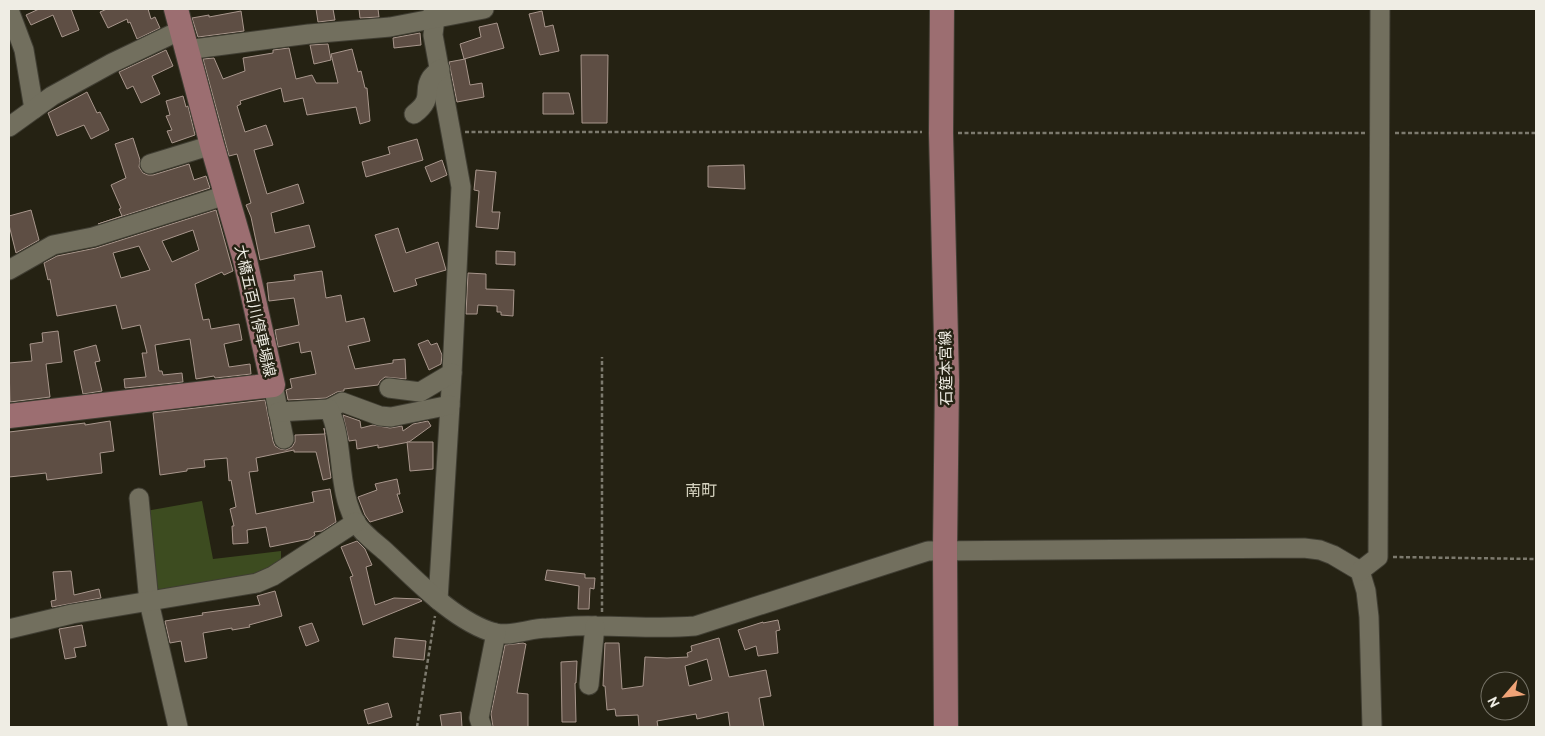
<svg xmlns="http://www.w3.org/2000/svg" width="1545" height="736" font-family="Overpass,'Noto Sans JP',sans-serif">
  <rect width="100%" height="100%" fill="#252213"/>
  <polygon fill="#3d4c20" points="202,501 213,559 281,551 281,561 257,577 151,597 146,511"/>
  <g fill="#5e4e44" stroke="#a8968c" fill-rule="evenodd">
    <polygon points="39,9 71,9 79,30 62,37 53,15 31,25 26,15"/>
    <polygon points="107,9 148,9 151,19 155,17 160,28 137,39 130,22 128,23 127,19 108,28 100,12"/>
    <polygon points="316,9 333,9 335,20 318,22"/>
    <polygon points="359,9 378,9 379,17 360,18"/>
    <polygon points="241,11 244,31 198,37 192,18 209,15 209,17"/>
    <polygon points="542,11 545,27 553,25 559,51 540,55 529,14"/>
    <polygon points="497,23 504,48 464,59 460,44 481,37 479,27"/>
    <polygon points="420,33 421,45 394,48 393,38"/>
    <polygon points="328,44 331,60 314,64 310,45"/>
    <polygon points="289,48 296,79 312,75 316,83 338,83 331,54 352,49 358,72 361,71 365,88 367,88 370,121 360,124 356,107 307,115 303,98 284,102 281,88 240,101 241,104 237,106 245,132 266,125 273,145 254,150 267,194 298,184 304,203 271,213 275,233 309,225 315,247 260,260 251,217 246,205 251,203 237,154 229,156 203,59 214,58 223,79 245,71 243,58 273,53 273,50"/>
    <polygon points="166,50 173,66 152,76 160,94 141,103 133,86 127,89 119,72"/>
    <polygon points="581,55 608,55 607,123 582,123"/>
    <polygon points="465,59 470,85 482,83 484,97 457,102 449,62"/>
    <polygon points="87,92 97,113 100,112 109,130 91,139 84,125 57,136 48,113"/>
    <polygon points="543,93 569,93 574,114 543,114"/>
    <polygon points="183,96 186,107 188,106 195,135 172,143 167,131 172,130 166,116 170,115 166,101"/>
    <polygon points="133,138 140,160 139,167 143,173 148,175 153,175 189,164 194,180 206,176 210,188 98,224 122,216 119,209 121,208 111,185 126,178 115,144"/>
    <polygon points="417,139 423,160 366,177 362,162 390,154 388,147"/>
    <polygon points="442,160 447,175 431,182 425,167"/>
    <polygon points="744,165 745,189 708,187 708,166"/>
    <polygon points="476,170 496,172 492,212 500,212 498,229 476,227 479,191 474,190"/>
    <polygon points="31,210 39,240 16,253 9,225 9,216"/>
    <path d="M216 210 233 271 224 275 222 272 195 284 203 320 209 319 211 329 239 324 242 340 224 344 229 367 250 364 251 374 215 378 214 376 196 379 190 339 155 345 159 371H162L163 375 182 373 183 382 125 388 124 379 146 377 142 353H147L140 325 122 329 116 305 57 316 50 279 48 280 44 263 57 256 96 248ZM193 230 199 250 172 262 162 241ZM139 246 150 270 121 278 113 253Z"/>
    <polygon points="398,228 406,253 438,242 446,270 415,279 417,285 394,292 375,235"/>
    <polygon points="496,251 515,252 515,265 496,264"/>
    <polygon points="322,271 326,298 341,295 346,322 364,318 370,341 348,346 355,369 393,363 393,360 405,359 406,379 385,377 380,381 378,385 344,389 344,391 337,392 326,398 288,400 286,390 292,388 290,379 316,374 311,351 301,353 299,342 278,347 275,330 299,325 294,298 269,301 267,283 295,280 294,275"/>
    <polygon points="468,273 486,274 486,289 514,290 513,316 501,315 501,312 497,312 497,306 478,305 477,314 466,314"/>
    <polygon points="58,331 62,362 46,364 50,397 10,402 9,363 32,361 30,344 43,342 42,333"/>
    <polygon points="428,340 431,345 437,343 442,355 441,364 429,370 418,344"/>
    <polygon points="96,345 100,361 95,362 102,391 83,394 74,351"/>
    <polygon points="265,400 273,441 275,446 280,449 286,450 292,447 295,442 295,435 325,434 324,428 331,478 323,480 316,452 294,452 294,450 256,458 258,471 249,472 256,514 314,502 312,492 330,489 336,522 322,531 314,532 315,535 309,539 270,547 266,527 247,530 248,543 233,544 232,526 234,526 230,509 236,507 231,480 229,481 227,458 204,460 205,467 187,469 187,471 160,475 153,413"/>
    <polygon points="343,415 360,421 361,428 373,425 390,428 402,426 403,431 413,424 428,421 431,426 409,442 378,448 378,445 357,449 356,440 349,441"/>
    <polygon points="110,421 114,451 100,453 102,473 47,480 46,473 9,477 9,432 85,423 85,425"/>
    <polygon points="407,442 433,442 433,469 410,471"/>
    <polygon points="397,479 400,494 397,494 403,512 370,522 365,515 358,497 377,490 375,484"/>
    <polygon points="357,541 365,549 372,565 366,567 375,605 394,598 419,599 422,601 363,625 350,577 353,576 341,547"/>
    <polygon points="547,570 585,574 585,578 595,578 594,589 590,588 589,609 578,609 579,586 545,580"/>
    <polygon points="71,571 74,595 99,589 101,598 52,607 51,601 56,600 53,572"/>
    <polygon points="275,591 282,616 249,625 250,627 232,630 232,628 203,633 207,658 185,662 181,641 170,643 165,621 203,615 202,613 260,605 257,596"/>
    <polygon points="778,620 780,630 776,631 778,653 758,656 756,646 745,650 738,630 763,622 763,623"/>
    <polygon points="312,623 319,641 306,646 299,627"/>
    <polygon points="82,625 86,646 74,648 76,657 65,659 59,629"/>
    <polygon points="395,638 426,641 424,660 393,657"/>
    <path d="M719 638 729 677 766 670 771 696 759 698 764 727H730L728 712 697 719 696 714 657 721 658 727H639L638 715 616 716 615 709 607 710 605 686H603L605 643H619L622 689 643 686 645 657 667 658 688 657 687 653 692 651 691 646ZM707 659 712 680 689 686 685 666Z"/>
    <polygon points="523,643 526,644 517,693 528,694 528,727 493,727 491,714 505,645"/>
    <polygon points="577,661 576,683 575,683 576,722 562,722 561,662"/>
    <polygon points="388,703 392,717 368,724 364,710"/>
    <polygon points="461,712 462,727 442,727 440,715"/>
  </g>
  <g fill="none" stroke-linecap="round" stroke-linejoin="round">
    <defs>
      <g id="minor">
        <polyline points="433,9 435,18 433,35 461,187 452,373 438,600"/>
        <polyline points="9,10 24,50 34,109"/>
        <polyline points="186,50 309,34 390,27 484,9"/>
        <path d="M414 114C435 98 422 91 431 78 433 75 437 72 440 69"/>
        <polyline points="9,127 52,96 112,63 181,30"/>
        <polyline points="150,164 212,145"/>
        <polyline points="9,270 53,245 93,237 226,195"/>
        <polyline points="273,385 284,439"/>
        <polyline points="389,388 420,392 452,373"/>
        <polyline points="329,409 342,402 380,416 391,417 450,405"/>
        <path d="M278 412 329 409C345 443 336 488 356 523 363 534 376 543 386 552 415 579 455 622 495 633 512 637 530 628 547 628 563 627 580 625 596 626 630 626 661 629 695 626L928 551 1304 548 1320 550 1333 555 1360 571 1366 591 1369 617 1372 727"/>
        <polyline points="139,498 149,602 178,727"/>
        <polyline points="1360,571 1378,557 1380,9"/>
        <polyline points="9,629 72,614 257,583 273,576 356,522"/>
        <polyline points="589,685 595,626"/>
        <polyline points="482,727 479,718 496,633"/>
      </g>
      <g id="major">
        <polyline points="942,9 941,133 947,380 945,550 946,727"/>
        <polyline points="9,416 273,385 245,260 212,145 176,9"/>
      </g>
    </defs>
    <use href="#minor" stroke="#403e33" stroke-width="21"/>
    <use href="#major" stroke="#403e33" stroke-width="26"/>
    <g stroke="#7d7a6e" stroke-width="2.5" stroke-dasharray="4 2.5" stroke-linecap="butt">
      <polyline points="465,132 922,132"/>
      <polyline points="958,133 1365,133"/>
      <polyline points="1395,133 1536,133"/>
      <polyline points="1393,557 1536,559"/>
      <polyline points="602,612 602,357"/>
      <polyline points="417,727 435,616"/>
    </g>
    <use href="#minor" stroke="#726f5e" stroke-width="19"/>
    <use href="#major" stroke="#9c6e71" stroke-width="24"/>
  </g>
  <g text-anchor="middle" stroke-width="5" stroke-linejoin="round" paint-order="stroke">
    <g font-size="15" fill="#efede4" stroke="#252213">
      <text transform="translate(255 311) rotate(77)" y="5">大橋五百川停車場線</text>
      <text transform="translate(946 368) rotate(-91)" y="5">石筵本宮線</text>
    </g>
    <g font-size="16" fill="#d4d1be" stroke="#252213">
      <text x="701" y="496">南町</text>
    </g>
  </g>
  <rect width="1545" height="736" fill="none" stroke="#efede4" stroke-width="20"/>
  <g transform="translate(1505 696) rotate(242)"><circle r="24" fill="#252213" stroke="#767367"/>
  <path d="M0-4L9 19L0 12L-9 19Z" fill="#efa377"/>
  <text y="-8" font-size="14" font-weight="bold" text-anchor="middle" fill="#efede4">N</text>
  </g>
</svg>
